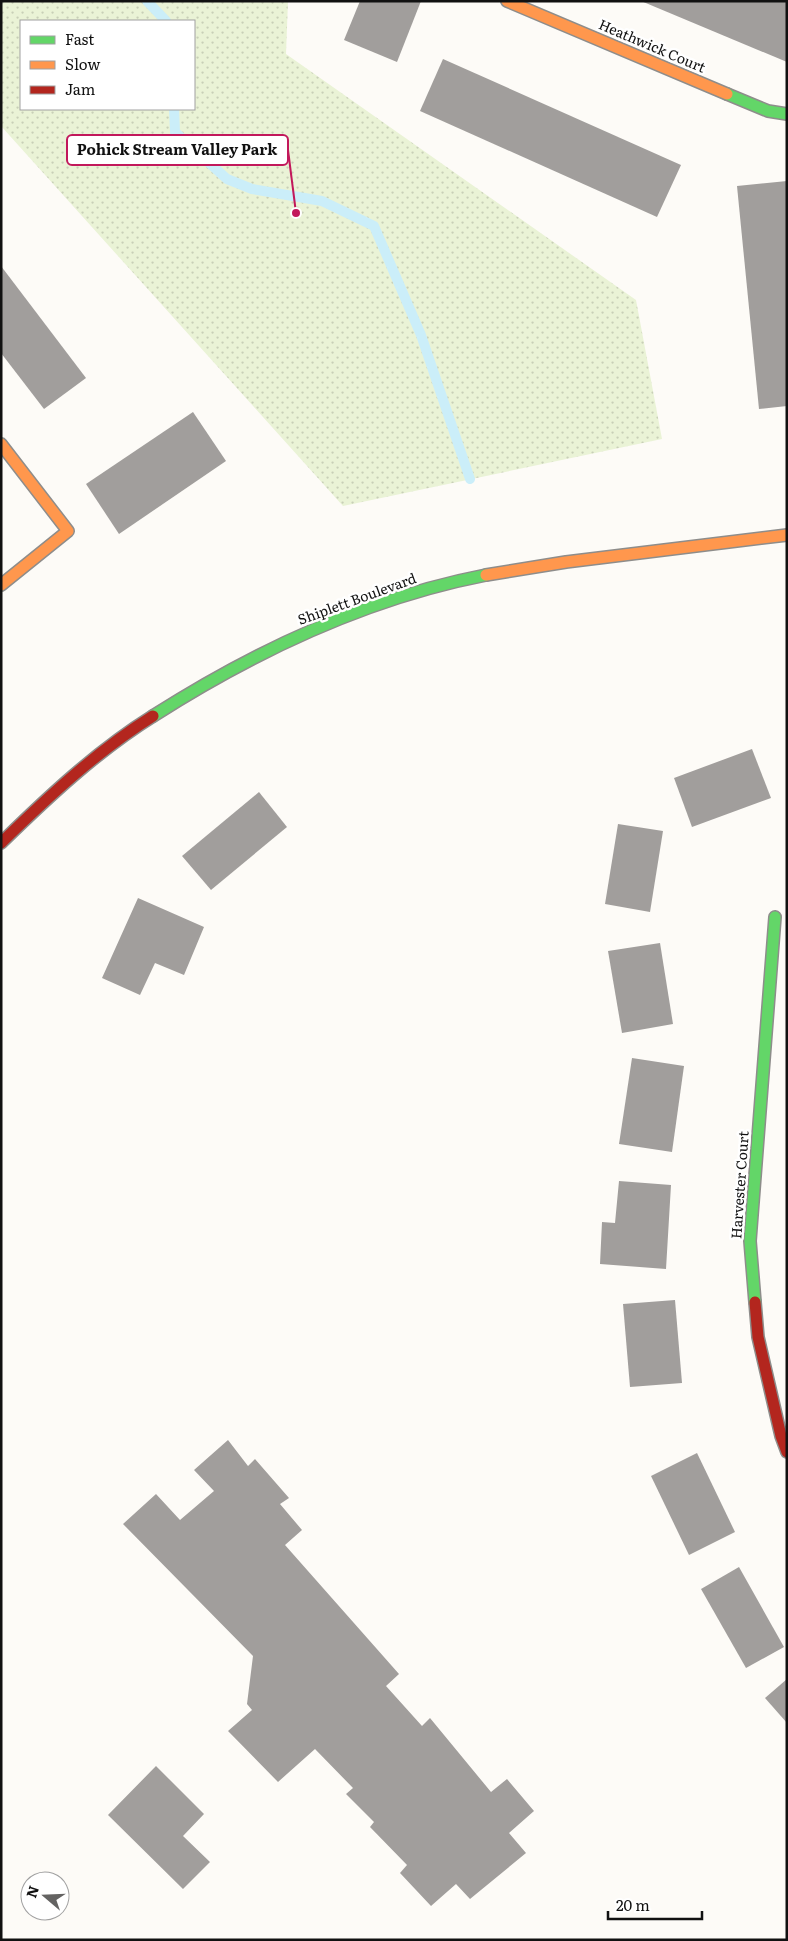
<svg xmlns="http://www.w3.org/2000/svg" width="788" height="1941" font-family="Literata,serif">
  <defs>
    <pattern id="park-dots" width="8" height="8" patternUnits="userSpaceOnUse" patternTransform="scale(1.25)"><rect width="8" height="8" fill="#eaf3d6"/><path d="M2 2h.1M6 6h.1" fill="none" stroke="#c8cfb7" stroke-width="1.8" stroke-linecap="round"/></pattern>
  </defs>
  <rect width="100%" height="100%" fill="#fdfbf7"/>
  <path fill="url(#park-dots)" fill-rule="evenodd" d="M1 1H288L286 54 636 300 662 439 343 506 1 126ZM21 21H194V109H21Z"/>
  <g fill="none" stroke-linecap="round" stroke-linejoin="round">
    <g stroke="#cbeef9" stroke-width="10">
      <polyline points="147,1 166,21"/>
      <polyline points="174,109 175,132 227,179 252,189 322,201 374,226 421,335 470,479"/>
    </g>
  </g>
  <g fill="#a19e9c">
    <polygon points="360,1 421,1 397,62 344,40"/>
    <polygon points="641,1 787,1 787,62"/>
    <polygon points="443,59 681,165 657,217 420,111"/>
    <polygon points="787,181 787,406 759,409 737,186"/>
    <polygon points="1,266 86,378 44,409 1,353"/>
    <polygon points="193,412 226,461 119,534 86,484"/>
    <polygon points="752,749 771,798 692,827 674,778"/>
    <polygon points="259,792 287,827 211,890 182,856"/>
    <polygon points="618,824 663,831 650,912 605,904"/>
    <polygon points="138,898 204,927 184,975 155,963 140,995 102,978"/>
    <polygon points="660,943 673,1024 622,1033 608,951"/>
    <polygon points="632,1058 684,1066 672,1152 619,1144"/>
    <polygon points="619,1181 671,1185 666,1269 600,1264 602,1222 615,1223"/>
    <polygon points="675,1300 682,1383 630,1387 623,1304"/>
    <polygon points="228,1440 248,1466 255,1459 289,1498 280,1504 302,1530 285,1545 399,1674 386,1686 422,1726 430,1718 491,1792 507,1779 534,1811 509,1833 526,1853 470,1899 456,1884 431,1906 400,1873 407,1865 370,1827 374,1822 346,1794 353,1788 315,1749 278,1782 228,1731 252,1710 247,1704 253,1656 123,1524 156,1494 180,1520 214,1491 194,1470"/>
    <polygon points="697,1453 735,1532 689,1555 651,1476"/>
    <polygon points="739,1567 784,1647 746,1668 701,1589"/>
    <polygon points="787,1679 787,1723 765,1698"/>
    <polygon points="156,1766 204,1814 183,1836 210,1862 183,1889 108,1815"/>
  </g>
  <g fill="none" stroke-linecap="round" stroke-linejoin="round">
    <defs>
      <g id="fast">
        <polyline points="727,94 768,111 787,114"/>
        <path d="M153 716C255 651 367 598 486 575"/>
        <polyline points="755,1302 750,1241 775,917"/>
      </g>
      <g id="slow">
        <polyline points="507,1 727,94"/>
        <polyline points="1,444 68,531 1,585"/>
        <polyline points="486,575 566,562 787,535"/>
      </g>
      <g id="jam">
        <path d="M1 843C48 797 97 751 153 716"/>
        <polyline points="755,1302 758,1337 781,1436 787,1452"/>
      </g>
    </defs>
    <use href="#fast" stroke="#8e8d8b" stroke-width="14"/>
    <use href="#slow" stroke="#8e8d8b" stroke-width="14"/>
    <use href="#jam" stroke="#8e8d8b" stroke-width="14"/>
    <use href="#fast" stroke="#63d668" stroke-width="11"/>
    <use href="#slow" stroke="#ff974d" stroke-width="11"/>
    <use href="#jam" stroke="#b3261e" stroke-width="11"/>
  </g>
  <g text-anchor="middle" stroke-width="5" stroke-linejoin="round" paint-order="stroke">
    <g font-size="14" fill="#111" stroke="#fff">
      <text transform="translate(652 46) rotate(23)" y="5">Heathwick Court</text>
      <text transform="translate(357 599) rotate(-20)" y="5">Shiplett Boulevard</text>
      <text transform="translate(740 1185) rotate(-86)" y="5">Harvester Court</text>
    </g>
  </g>
  <path fill="none" stroke="#c2185b" stroke-width="2" d="M296 213L288 150"/>
  <circle fill="#c2185b" stroke="#fff" stroke-width="2" cx="296" cy="213" r="5"/>
  <rect fill="#fff" stroke="#c2185b" stroke-width="2" x="67" y="135" width="221" height="30" rx="5"/>
  <g font-size="15" text-anchor="middle" font-weight="bold" fill="#111">
    <text x="177" y="155">Pohick Stream Valley Park</text>
  </g>
  <rect width="788" height="1941" fill="none" stroke="#111111" stroke-width="5"/>
  <rect x="20" y="20" width="175" height="90" fill="#ffffff" stroke="#a0a0a0"/>
  <rect x="30" y="36" width="25" height="8" fill="#63d668" stroke="#a0a0a0"/>
  <text x="65" y="45" font-size="15" fill="#111111">Fast</text>
  <rect x="30" y="61" width="25" height="8" fill="#ff974d" stroke="#a0a0a0"/>
  <text x="65" y="70" font-size="15" fill="#111111">Slow</text>
  <rect x="30" y="86" width="25" height="8" fill="#b3261e" stroke="#a0a0a0"/>
  <text x="65" y="95" font-size="15" fill="#111111">Jam</text>
  <g transform="translate(45 1896) rotate(289)"><circle r="24" fill="#ffffff" stroke="#a0a0a0"/>
  <path d="M0-4L9 19L0 12L-9 19Z" fill="#646362"/>
  <text y="-8" font-size="14" font-weight="bold" text-anchor="middle" fill="#111111">N</text>
  </g>
  <path d="M608 1911v8h94v-8" fill="none" stroke="#111111" stroke-width="2.5"/>
  <text x="616" y="1911" font-size="15" fill="#111111" stroke="#ffffff" stroke-width="4" paint-order="stroke">20 m</text>
</svg>
